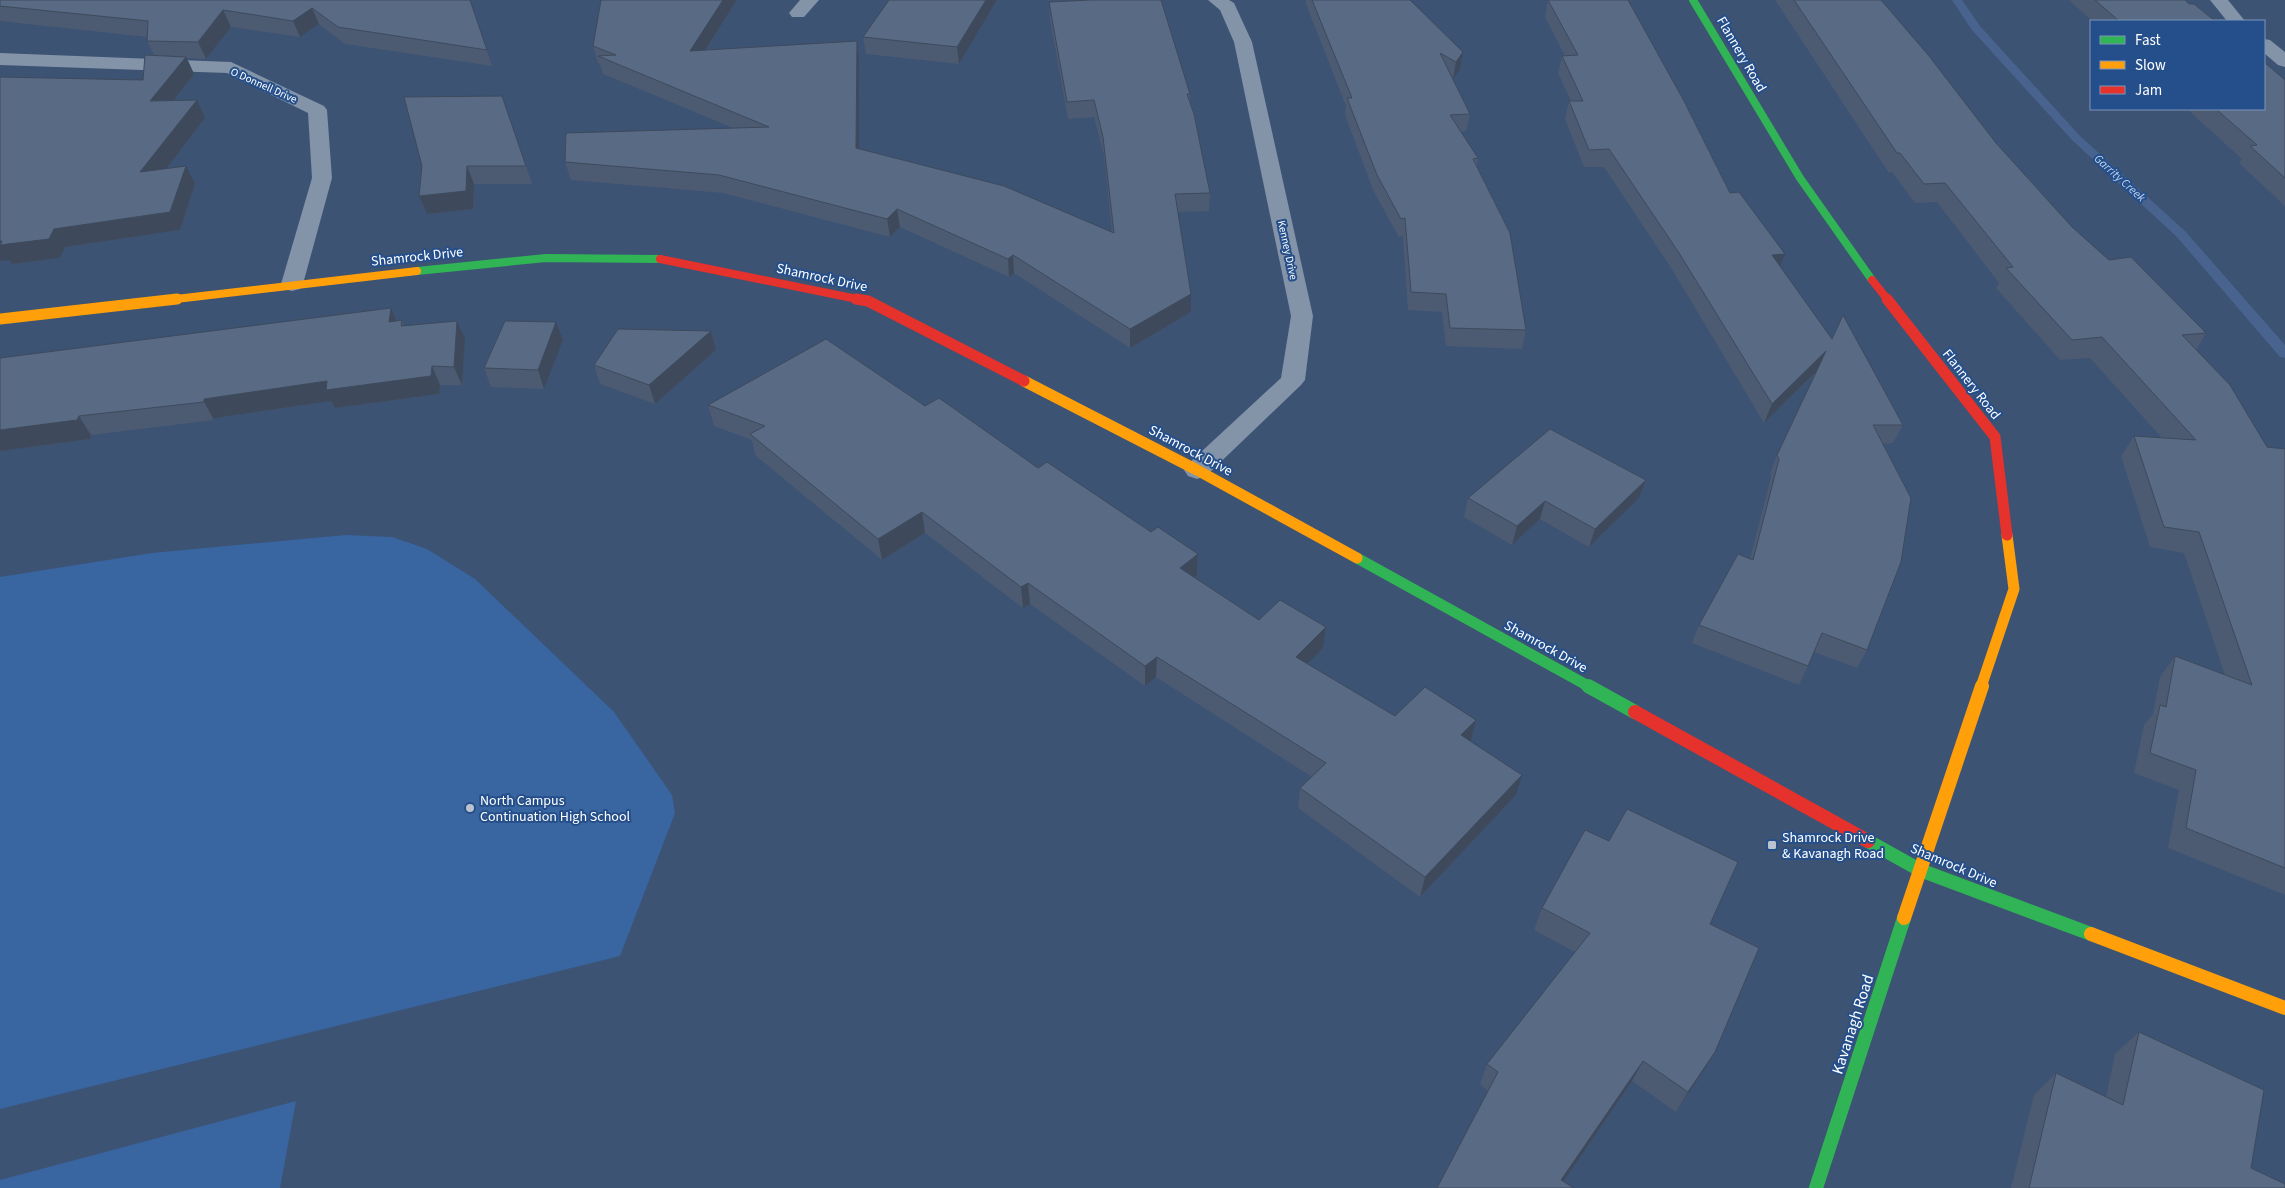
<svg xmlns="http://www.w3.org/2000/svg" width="2285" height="1188" font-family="'Source Sans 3',sans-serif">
  <rect width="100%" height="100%" fill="#3c5374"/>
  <g fill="#3965a1">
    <polygon points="346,535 392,537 427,549 475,579 614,712 672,795 675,813 620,956 0,1109 0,577 152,553"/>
    <polygon points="296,1101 280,1188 0,1188 0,1180"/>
  </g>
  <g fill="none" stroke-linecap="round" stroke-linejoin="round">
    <polygon fill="#47638e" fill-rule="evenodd" points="1952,0 1962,0 1980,26 2080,136 2185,231 2285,345 2285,358 2280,357 2177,237 2072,140 1972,30"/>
    <g fill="#8393a8" fill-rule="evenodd">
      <polygon points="800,0 819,0 804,17 792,17 789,13"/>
      <polygon points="1208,0 1229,0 1234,3 1252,42 1313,316 1305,380 1301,385 1206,476 1197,479 1188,476 1184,470 1188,464 1281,378 1291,316 1234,42 1220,10"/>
      <polygon points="2210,0 2228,0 2245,21 2227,21"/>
      <polygon points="2264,39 2270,40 2285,52 2285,67 2278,65 2264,53"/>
      <polygon points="0,53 231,62 324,106 327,110 332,178 303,284 300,289 292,291 284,289 281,284 312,178 308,113 227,73 0,65"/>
    </g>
    <g stroke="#30b455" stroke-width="8">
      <polyline points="1693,0 1800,178 1872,280"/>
      <polyline points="417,271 546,258 660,259"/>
    </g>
    <polyline stroke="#30b455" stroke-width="11" points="1357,558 1590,687"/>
    <g stroke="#30b455" stroke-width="14">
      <polyline points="1588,686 1635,712"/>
      <polyline points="1868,841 1920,870 2091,934"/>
      <polyline points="1816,1188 1904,918"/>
    </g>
    <polyline stroke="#ff9f0a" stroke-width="8" points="167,300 417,271"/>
    <g stroke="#ff9f0a" stroke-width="11">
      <polyline points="0,319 177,299"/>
      <polyline points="1024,381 1197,470 1357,558"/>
      <polyline points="1981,687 2014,589 2007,535"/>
    </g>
    <g stroke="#ff9f0a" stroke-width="14">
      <polyline points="1904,918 1982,686"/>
      <polyline points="2091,934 2285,1008"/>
    </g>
    <g stroke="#e5322d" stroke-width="8">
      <polyline points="660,259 862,300"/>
      <polyline points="1872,280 1888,300"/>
    </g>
    <g stroke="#e5322d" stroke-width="11">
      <polyline points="856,299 868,301 1024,381"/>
      <polyline points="1887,299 1995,437 2007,535"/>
    </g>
    <polyline stroke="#e5322d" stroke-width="14" points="1635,712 1868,841"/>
  </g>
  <g fill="#4c5b72">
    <polygon points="0,0 470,0 492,66 345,44 319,24 300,37 231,27 206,59 187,58 194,74 173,101 205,118 166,169 195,184 180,230 65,247 60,258 12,264 9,260 143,80 154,55 147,41 147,37 0,21"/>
    <polygon points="737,0 706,50 859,58 859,149 1112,232 1104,155 1094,117 1068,119 1050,19 1049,2 1190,94 1190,102 1210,193 1209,211 1178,212 1191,294 1191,312 1130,348 1014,273 1009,277 900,227 890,237 723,193 571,180 565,162 733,128 603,74 600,64 598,63 593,46"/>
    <polygon points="889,0 997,0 959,64 866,54 863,37"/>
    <polygon points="1306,0 1410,0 1463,52 1460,69 1453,79 1452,78 1470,114 1466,131 1461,132 1478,158 1477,167 1526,330 1522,349 1446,346 1442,312 1408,310 1403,236 1399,237 1374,192 1345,115 1346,106 1306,4"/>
    <polygon points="1548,0 1730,193 1780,267 1832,339 1903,425 1893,443 1882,444 1867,650 1857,668 1814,652 1808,666 1799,685 1692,643 1699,625 1750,559 1771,477 1770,474 1777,455 1817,372 1764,423 1673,271 1604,167 1584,167 1565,119 1569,101 1571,101 1558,73 1562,56 1565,56 1545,17"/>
    <polygon points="1775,0 1881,0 1996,143 2072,227 2109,260 2206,333 2196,350 2267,447 2285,449 2285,895 2168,848 2179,790 2134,773 2144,725 2153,714 2160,677 2175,656 2225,675 2184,553 2150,547 2121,456 2134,436 2162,438 2090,358 2060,360 1996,288 1999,283 1937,202 1915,203 1892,172 1889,173"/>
    <polygon points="2069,0 2185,0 2189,4 2215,21 2092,21"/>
    <polygon points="2285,80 2285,206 2239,163 2242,159 2187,109 2264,109"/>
    <polygon points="502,96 532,184 474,184 473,209 427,214 419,196"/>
    <polygon points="391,308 397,321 402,320 404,326 465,339 462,385 440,385 439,394 335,408 331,401 215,418 214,420 91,435 90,439 0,451 0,358"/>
    <polygon points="711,331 716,350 655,404 600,384 594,365"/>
    <polygon points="563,340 544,389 491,387 484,368"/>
    <polygon points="708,405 925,406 1038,468 1151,532 1198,554 1197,575 1194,577 1259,620 1326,627 1323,648 1307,664 1395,716 1471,740 1470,741 1516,795 1420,897 1298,808 1300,788 1312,777 1156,677 1145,686 1030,604 1023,608 925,533 882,560 755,455 752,440 714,426"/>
    <polygon points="1646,480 1639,498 1589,547 1540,519 1512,545 1464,517 1468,498"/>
    <polygon points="1542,908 1710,924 1702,1073 1676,1112 1632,1081 1563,1182 1437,1188 1488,1091 1480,1084 1487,1064 1575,952 1534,930"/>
    <polygon points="2139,1032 2251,1168 2285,1188 2011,1188 2034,1095 2056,1073 2106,1097 2115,1054"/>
  </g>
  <g fill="#3e4a5c">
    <polygon points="723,0 737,0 694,68 690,51"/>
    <polygon points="986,0 997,0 959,64 957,47"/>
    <polygon points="312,8 319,24 300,37 293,21"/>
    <polygon points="223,10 231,27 206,59 198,42"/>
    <polygon points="857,41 859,58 859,166 856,148"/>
    <polygon points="1463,52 1460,69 1453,79 1456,62"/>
    <polygon points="186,57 194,74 159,119 150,101"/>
    <polygon points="197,100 205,118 150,190 140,172"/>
    <polygon points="186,166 195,184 180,230 65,247 60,258 12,264 9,260 0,261 0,241"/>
    <polygon points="467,166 474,184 473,209 427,214 419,196"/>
    <polygon points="897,209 900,227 890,237 887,219"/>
    <polygon points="1785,254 1778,272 1772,255"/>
    <polygon points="1013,255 1014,273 1009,277 1008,259"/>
    <polygon points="1191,294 1191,312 1130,348 1130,329"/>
    <polygon points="391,308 399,326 389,322"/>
    <polygon points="457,321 465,339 462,385 454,367"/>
    <polygon points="556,322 563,340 544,389 538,370"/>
    <polygon points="711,331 716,350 655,404 649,385"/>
    <polygon points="1826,351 1818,370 1764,423 1772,404"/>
    <polygon points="432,366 440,385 439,394 335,408 331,401 215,418 214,420 204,402 204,399"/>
    <polygon points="79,416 91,435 90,439 0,451 0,430"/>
    <polygon points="1646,480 1639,498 1589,547 1595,529"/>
    <polygon points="1545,501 1540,519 1512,545 1517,526"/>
    <polygon points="922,512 925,533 882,560 878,539"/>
    <polygon points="1198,554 1197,575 1180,589 1180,568"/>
    <polygon points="1028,583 1030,604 1023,608 1021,587"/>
    <polygon points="1326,627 1323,648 1294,678 1296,657"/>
    <polygon points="1157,657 1156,677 1145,686 1145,666"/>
    <polygon points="1476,720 1471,740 1456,755 1461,735"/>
    <polygon points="1522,775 1516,795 1420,897 1425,877"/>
    <polygon points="1715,1052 1702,1073 1676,1112 1688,1092"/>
    <polygon points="1643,1061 1632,1081 1559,1188 1561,1180"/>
  </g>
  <g fill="#586a84" stroke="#3e4a5c">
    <polygon points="0,0 470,0 487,50 338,27 312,8 293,21 223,10 198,42 147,41 148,21 0,6"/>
    <polygon points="601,0 723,0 690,51 857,41 856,148 1004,186 1114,233 1103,137 1094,100 1067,102 1049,2 1090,0 1161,0 1190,94 1187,94 1194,114 1210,193 1175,194 1191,294 1130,329 1013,255 1008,259 897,209 887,219 719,175 565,162 566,133 769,127 598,56 616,55 593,46"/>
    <polygon points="889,0 986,0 957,47 863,37"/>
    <polygon points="1312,0 1410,0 1463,52 1456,62 1440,53 1470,114 1450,115 1478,158 1473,159 1510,233 1526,330 1450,328 1446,294 1411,292 1405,218 1401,219 1377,175 1347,98 1352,98"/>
    <polygon points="1548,0 1628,0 1684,101 1730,193 1739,192 1785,254 1772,255 1832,339 1843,315 1903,425 1873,425 1911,498 1901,562 1867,650 1822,633 1808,666 1699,625 1738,554 1753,560 1779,459 1777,455 1826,351 1772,404 1679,253 1609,149 1589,150 1569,101 1583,101 1562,56 1578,55"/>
    <polygon points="1794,0 1881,0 1929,56 1996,143 2072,227 2109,260 2131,257 2206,333 2182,335 2230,385 2267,447 2285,449 2285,868 2186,828 2196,770 2150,753 2160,705 2166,707 2175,656 2252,685 2199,532 2164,527 2134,436 2196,440 2102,337 2072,340 2006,268 2013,267 1945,183 1924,184 1900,153 1897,153"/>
    <polygon points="2095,0 2185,0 2189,4 2194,4 2215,21 2119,21"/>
    <polygon points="145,55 186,57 150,101 197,100 140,172 186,166 170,212 54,229 49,239 0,245 2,241 0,241 0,77 143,80"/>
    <polygon points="2264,62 2285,80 2285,178 2250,146 2257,145 2216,109 2264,109"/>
    <polygon points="502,96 526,166 467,166 466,191 419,196 422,166 404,97"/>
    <polygon points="391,308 389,322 402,320 401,326 457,321 454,367 432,366 431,376 326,390 327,381 204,399 204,402 79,416 77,420 0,430 0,358"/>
    <polygon points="505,321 556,322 538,370 484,368"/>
    <polygon points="618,329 711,331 649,385 594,365"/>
    <polygon points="826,339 925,406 939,398 1038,468 1047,462 1151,532 1158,527 1198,554 1180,568 1259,620 1280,600 1326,627 1296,657 1395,716 1425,687 1476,720 1461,735 1522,775 1425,877 1300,788 1326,763 1157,657 1145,666 1028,583 1021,587 922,512 878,539 750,434 765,426 708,405"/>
    <polygon points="1550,429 1646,480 1595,529 1545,501 1517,526 1468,498"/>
    <polygon points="1627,809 1738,862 1710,924 1759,948 1715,1052 1688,1092 1643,1061 1561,1180 1574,1188 1437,1188 1498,1072 1487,1064 1590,933 1542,908 1585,830 1609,841"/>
    <polygon points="2139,1032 2264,1090 2251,1168 2285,1184 2285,1188 2029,1188 2056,1073 2123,1105"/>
  </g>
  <g fill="#bbc3ce" stroke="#254f8b" stroke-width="2">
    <circle cx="470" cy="808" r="5"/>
    <rect x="1767" y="840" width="10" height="10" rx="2.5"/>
  </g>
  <g text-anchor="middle" stroke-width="4" stroke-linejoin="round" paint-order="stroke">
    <g font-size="11" fill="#fff" stroke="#254f8b">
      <text transform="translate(264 85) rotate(24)" y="4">O Donnell Drive</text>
      <text transform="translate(1288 250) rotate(78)" y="4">Kenney Drive</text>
    </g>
    <g font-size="12" font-style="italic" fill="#bfd4f1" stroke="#254f8b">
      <text transform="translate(2120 178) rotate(42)" y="4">Garrity Creek</text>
    </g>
    <g font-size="14" fill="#fff" stroke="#254f8b">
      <text transform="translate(1742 54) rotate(60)" y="5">Flannery Road</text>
      <text transform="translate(417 256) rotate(-6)" y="5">Shamrock Drive</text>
      <text transform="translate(822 277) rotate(12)" y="5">Shamrock Drive</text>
      <text transform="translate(1972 384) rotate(52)" y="5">Flannery Road</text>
      <text transform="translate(1191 450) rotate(28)" y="5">Shamrock Drive</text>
      <text transform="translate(1546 646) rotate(29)" y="5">Shamrock Drive</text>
      <text transform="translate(1954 865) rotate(23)" y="5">Shamrock Drive</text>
    </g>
    <g font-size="14" fill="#fff" stroke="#254f8b" text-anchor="start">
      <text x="480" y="805">North Campus<tspan x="480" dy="16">Continuation High School</tspan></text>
      <text x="1782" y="842">Shamrock Drive<tspan x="1782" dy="16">&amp; Kavanagh Road</tspan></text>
    </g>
    <g font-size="16" fill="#fff" stroke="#254f8b">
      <text transform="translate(1852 1024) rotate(-72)" y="6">Kavanagh Road</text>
    </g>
  </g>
  <rect x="2090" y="20" width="175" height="90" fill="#254f8b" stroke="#7c95b9"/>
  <rect x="2100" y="36" width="25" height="8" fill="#30b455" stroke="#7c95b9"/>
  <text x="2135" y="45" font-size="15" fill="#ffffff">Fast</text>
  <rect x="2100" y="61" width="25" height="8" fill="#ff9f0a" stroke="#7c95b9"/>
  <text x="2135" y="70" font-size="15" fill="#ffffff">Slow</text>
  <rect x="2100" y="86" width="25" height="8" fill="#e5322d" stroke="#7c95b9"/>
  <text x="2135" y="95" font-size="15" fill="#ffffff">Jam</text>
</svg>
